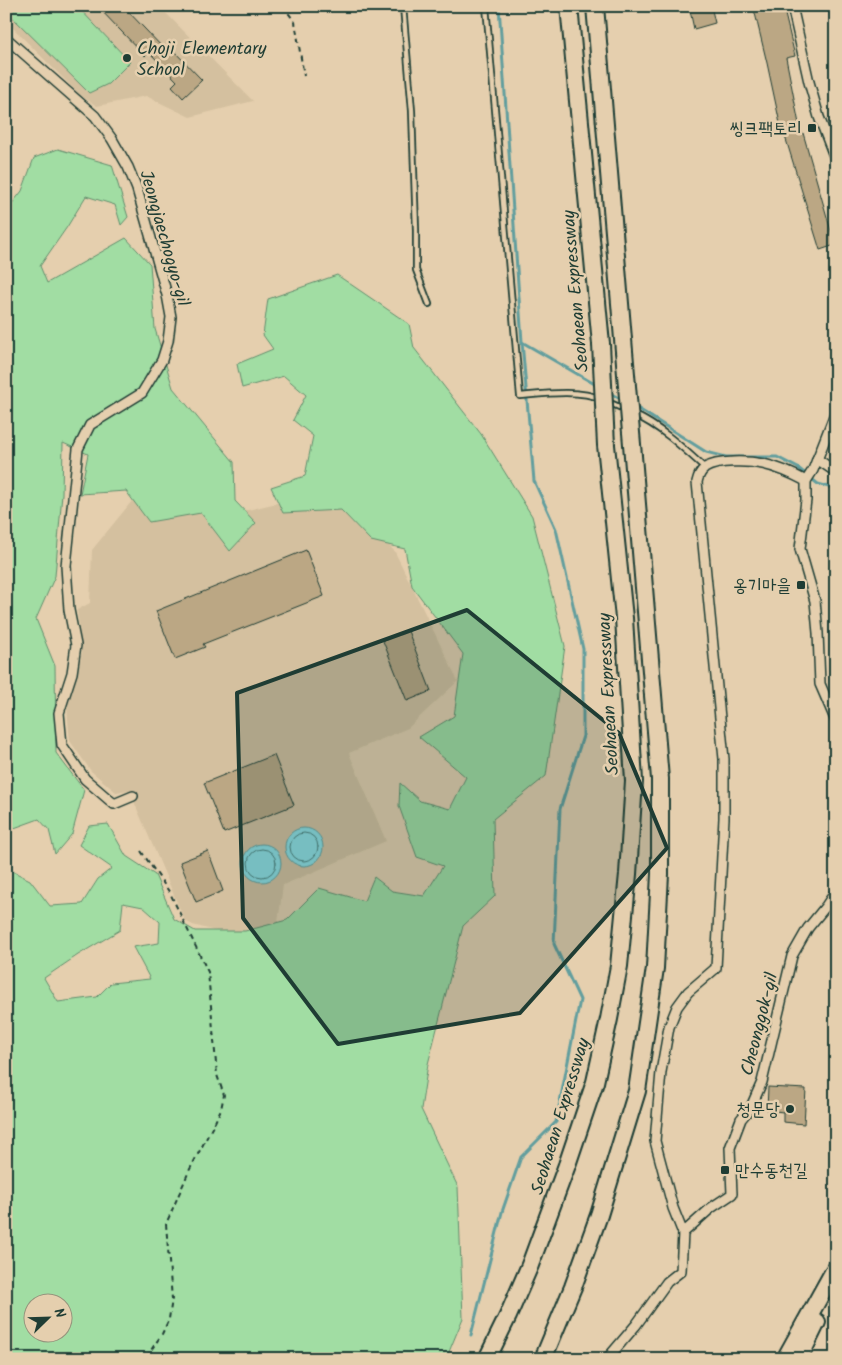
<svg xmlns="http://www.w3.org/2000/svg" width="842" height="1365" font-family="Kalam,'Poor Story',sans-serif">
  <rect width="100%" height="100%" fill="#e5cfae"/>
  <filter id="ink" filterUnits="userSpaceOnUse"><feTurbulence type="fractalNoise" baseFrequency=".02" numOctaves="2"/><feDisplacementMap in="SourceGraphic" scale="10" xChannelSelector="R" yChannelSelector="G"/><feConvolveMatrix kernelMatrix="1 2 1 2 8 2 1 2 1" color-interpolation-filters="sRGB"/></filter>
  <g filter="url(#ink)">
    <g fill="#d4c09f">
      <polygon points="6,6 159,6 253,101 190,117 146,96 97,106 81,96 6,21"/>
      <polygon points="141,490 218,509 248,510 293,499 358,511 395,552 458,681 408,728 349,753 386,841 283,885 278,923 234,936 193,925 185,921 129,790 116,792 91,771 70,741 67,707 82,652 77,610 90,603 92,550"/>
    </g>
    <g fill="#a1dda3" stroke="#608d6c" fill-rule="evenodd">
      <polygon points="6,6 77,6 130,62 108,84 89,93 6,11"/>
      <polygon points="58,149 112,165 128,217 121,225 115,205 86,196 67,227 40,266 47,283 126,238 150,264 155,329 173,388 234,462 235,501 256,523 230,551 201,513 149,522 126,491 80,494 88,454 63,443 62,494 55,576 36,619 55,666 56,753 84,790 72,834 55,854 49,830 39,819 6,831 6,211 22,191 34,158"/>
      <path d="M337 275 409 324 414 348 481 434 532 516 565 646 546 776 493 819 495 896 463 926 428 1064 421 1109 458 1187 463 1318 446 1359H6V868L30 880 50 906 82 904 98 879 112 868 79 845 89 826 108 824 126 856 155 875 174 919 195 931H245L287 920 319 888 364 901 374 877 392 891 424 896 443 866 417 857 399 806 400 783 420 801 450 809 466 777 419 737 454 716 463 654 412 586 405 549 371 541 341 510 283 513 271 487 305 476 313 436 293 420 306 395 284 376 242 388 237 364 273 349 263 335 268 299ZM123 903 143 907 160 922 159 943 133 947 150 979 111 983 97 997 58 1002 44 978 78 955 120 930ZM32 1302H62V1332H32Z"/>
    </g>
    <g fill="#8edfe5" stroke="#629e9e">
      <circle cx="304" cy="847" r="19"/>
      <circle cx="262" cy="863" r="19"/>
    </g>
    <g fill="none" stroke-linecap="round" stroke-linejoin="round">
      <g stroke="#4b7e7b" stroke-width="1">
        <circle cx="304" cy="847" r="14"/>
        <circle cx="262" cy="863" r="14"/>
      </g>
      <g stroke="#629e9e" stroke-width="3">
        <polyline points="522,342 598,386"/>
        <polyline points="608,392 622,400"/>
        <polyline points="634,406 706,452 726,457 777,457 798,468 818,484 836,489"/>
        <polyline points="471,1335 502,1212 521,1157 556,1122 580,1000 554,944 560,809 583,736 583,649 556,529 534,481 522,342 499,6"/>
      </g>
    </g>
    <g fill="#bba784" stroke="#1f3d34">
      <polygon points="97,6 123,6 166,51 170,47 202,80 183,98 172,86 177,81 149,52 145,56"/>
      <polygon points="689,6 711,6 715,23 694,29"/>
      <polygon points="764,6 783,6 795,56 786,58 801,134 803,133 835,245 820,250 784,133 782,133 767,63 754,9"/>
      <polygon points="306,550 324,596 203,644 205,647 175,659 156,611"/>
      <polygon points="408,631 431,691 407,701 383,641"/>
      <polygon points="274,755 294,805 224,833 204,783"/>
      <polygon points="208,851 223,891 196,902 180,862"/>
      <polygon points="768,1087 806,1089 804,1124 783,1122 783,1112 767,1110"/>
    </g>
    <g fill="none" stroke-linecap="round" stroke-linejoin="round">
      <defs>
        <g id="service">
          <polyline points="403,6 412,111 416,230 416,270 429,304"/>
          <path d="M486 6 520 396C543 394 580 389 601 399"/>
          <polyline points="608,402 626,410"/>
          <path d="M633 414C661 427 682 447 705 468"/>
        </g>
        <g id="minor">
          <polyline points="792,6 809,82 819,117 836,161"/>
          <polyline points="6,38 95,116 112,139 128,167 137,189 167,295 171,317 168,341 162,360 142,393 90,425 78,449 66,566 69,610 76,645 72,673 59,713 62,745 85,779 114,804 133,796"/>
          <polyline points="836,411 813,470 806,481 806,500 800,549 815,601 818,633 820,684 836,721"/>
          <polyline points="817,459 836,472"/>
          <path d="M683 1233 673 1208 655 1141 661 1072 669 1027 677 1007 688 992 716 968 724 818V759L697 482C698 477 700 472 705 468 718 460 748 461 763 464 777 467 793 474 806 481"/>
          <polyline points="607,1359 636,1325 667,1282 681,1271 683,1233 711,1208 732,1194 730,1148 741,1119 751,1107 762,1082 792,956 808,928 826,906 836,891"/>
        </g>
        <g id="motorway">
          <polyline points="569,6 601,344"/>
          <polyline points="595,6 624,351"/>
          <polyline points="487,1359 508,1316 530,1265 567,1165 595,1082 609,1019 619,966 628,874 634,781 624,618 606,445"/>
          <polyline points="543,1359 573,1287 599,1215 637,1091 655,968 660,874 660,779 633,456"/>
          <polyline points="785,1359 836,1267"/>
          <polyline points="799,1359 817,1322"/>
        </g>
      </defs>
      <use href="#service" stroke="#1f3d34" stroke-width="8"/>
      <use href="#minor" stroke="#1f3d34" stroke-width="12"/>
      <use href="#motorway" stroke="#1f3d34" stroke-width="20"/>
      <g stroke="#1f3d34" stroke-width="2" stroke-dasharray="5 4" stroke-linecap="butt">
        <polyline points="283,6 295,22 304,76"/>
        <polyline points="141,851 170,893 208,972 217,1075 224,1095 221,1109 215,1122 189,1171 166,1224 172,1299 169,1319 162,1334 145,1359"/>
      </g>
      <use href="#service" stroke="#e5cfae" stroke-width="4.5"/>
      <use href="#minor" stroke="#e5cfae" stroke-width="9"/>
      <use href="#motorway" stroke="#e5cfae" stroke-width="16"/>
      <defs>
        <g id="motorway-bridge">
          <polyline points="601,344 606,445"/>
          <polyline points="624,351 633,456"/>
        </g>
      </defs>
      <use href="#motorway-bridge" stroke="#1f3d34" stroke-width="20" stroke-linecap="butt"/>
      <use href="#motorway-bridge" stroke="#e5cfae" stroke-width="16"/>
    </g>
  </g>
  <path fill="#1f3d34" fill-opacity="0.2" stroke="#1f3d34" stroke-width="4" stroke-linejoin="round" d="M467 610 619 733 667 848 520 1013 338 1044 243 918 237 693Z"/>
  <g fill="#1f3d34" stroke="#e5cfae" stroke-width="2">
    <circle cx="127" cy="58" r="5"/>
    <rect x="807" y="123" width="10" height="10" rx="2.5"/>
    <rect x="796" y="580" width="10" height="10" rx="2.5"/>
    <circle cx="790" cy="1109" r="5"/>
    <rect x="720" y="1165" width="10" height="10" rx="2.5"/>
  </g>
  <g text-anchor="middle" stroke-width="5" stroke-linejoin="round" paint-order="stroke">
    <g font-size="18" fill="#1f3d34" stroke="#e5cfae" text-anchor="end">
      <text x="137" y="54" text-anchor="start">Choji Elementary<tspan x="137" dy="21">School</tspan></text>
      <text x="802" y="134">씽크팩토리</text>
      <text x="791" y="591">옹기마을</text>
      <text x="780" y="1115">청문당</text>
      <text x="735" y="1176" text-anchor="start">만수동천길</text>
    </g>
    <g font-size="18" fill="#1f3d34" stroke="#e5cfae">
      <text transform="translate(165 238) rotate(74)" y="6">Jeongjaechogyo-gil</text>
      <text transform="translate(575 291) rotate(-95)" y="6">Seohaean Expressway</text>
      <text transform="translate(608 694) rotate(-93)" y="6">Seohaean Expressway</text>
      <text transform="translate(759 1024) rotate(-76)" y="6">Cheonggok-gil</text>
      <text transform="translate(560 1116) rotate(-73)" y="6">Seohaean Expressway</text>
    </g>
  </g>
  <rect width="842" height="1365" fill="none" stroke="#e5cfae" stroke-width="25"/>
  <rect x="12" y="12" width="817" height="1340" fill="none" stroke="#1f3d34" stroke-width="2" filter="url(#ink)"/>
  <g transform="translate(48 1318) rotate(67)"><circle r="24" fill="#e5cfae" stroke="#96957d"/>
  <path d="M0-4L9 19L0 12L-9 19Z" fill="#1f3d34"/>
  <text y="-8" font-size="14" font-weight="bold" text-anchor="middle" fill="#1f3d34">N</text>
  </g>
</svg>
